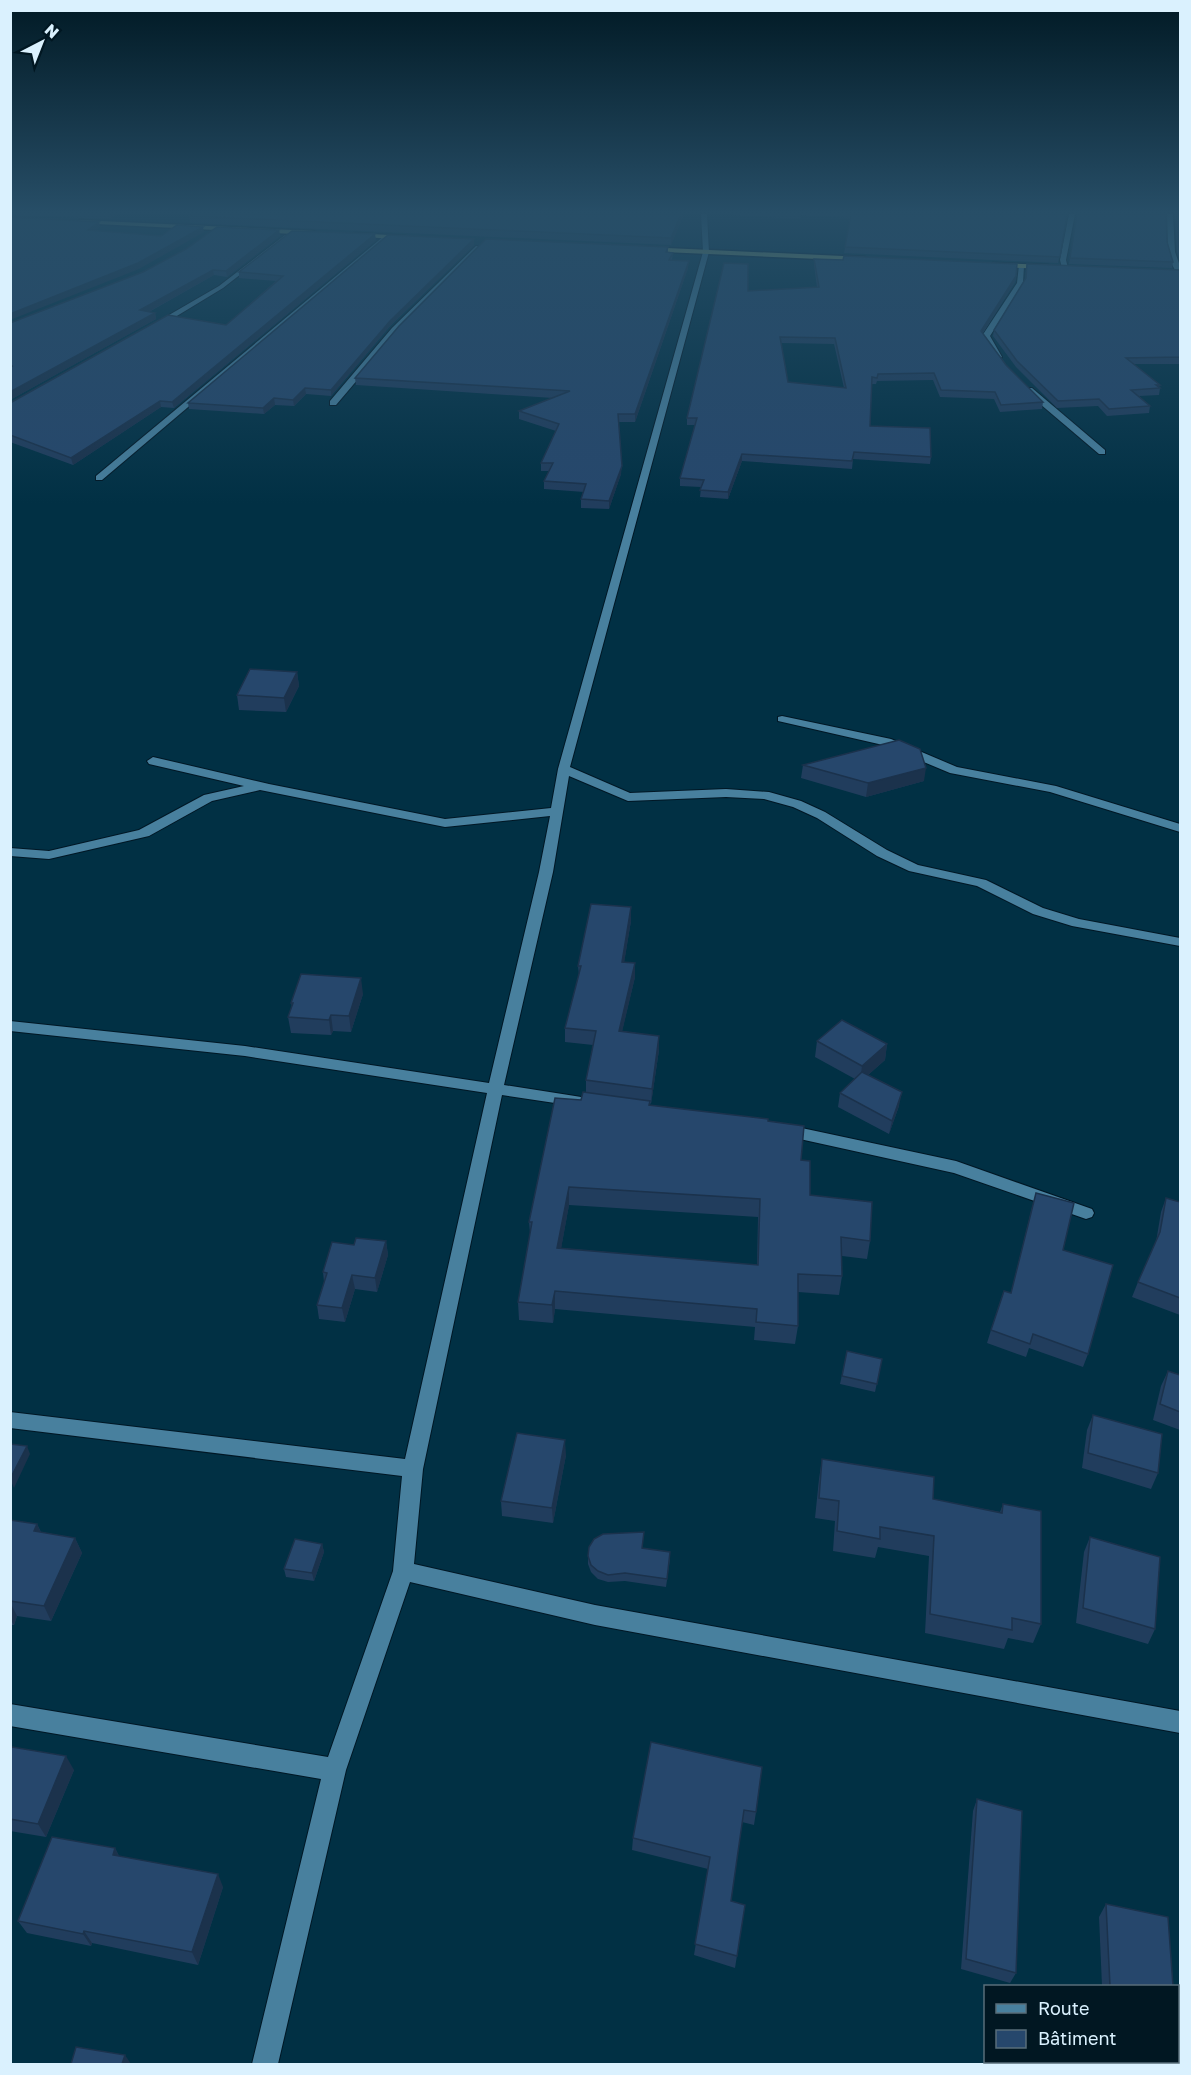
<svg xmlns="http://www.w3.org/2000/svg" width="1191" height="2075" font-family="'Golos Text',sans-serif">
  <rect width="100%" height="100%" fill="#013044"/>
  <g fill="none" stroke-linecap="round" stroke-linejoin="round">
    <defs>
      <g id="minor">
        <polygon points="701,214 707,214 709,252 570,767 630,793 726,789 769,792 801,801 825,812 887,850 918,865 986,880 1043,908 1079,919 1180,938 1180,946 1072,926 1033,914 977,886 909,871 877,856 817,818 793,807 764,799 726,797 628,801 569,776 553,872 504,1085 575,1096 581,1097 583,1101 581,1105 575,1106 502,1095 423,1469 414,1564 595,1605 1180,1711 1180,1733 595,1625 410,1582 346,1770 278,2064 252,2064 321,1779 10,1726 10,1704 328,1757 393,1571 402,1476 10,1428 10,1412 405,1459 487,1093 245,1056 10,1031 10,1021 245,1046 489,1083 539,872 550,816 445,827 260,790 212,801 149,836 49,859 10,856 10,848 49,851 139,830 204,795 244,786 149,764 147,761 153,757 269,784 445,819 551,808 558,769 703,252"/>
        <polygon points="1069,214 1075,214 1066,260 1068,268 1065,270 1062,268 1060,260"/>
        <path d="M1167 214H1173L1175 252 1180 266V275C1165 264 1168 232 1167 214Z"/>
        <polygon points="285,235 287,238 223,288 157,328 150,326 219,286"/>
        <polygon points="384,236 389,237 102,480 96,480 96,476"/>
        <polygon points="476,246 481,247 398,332 336,405 330,405 330,401 392,328"/>
        <polygon points="1019,265 1024,266 1023,283 990,336 1002,357 998,359 994,357 982,336 1017,283"/>
        <polygon points="1026,388 1032,388 1105,450 1105,454 1099,454 1026,392"/>
        <polygon points="782,716 891,739 957,767 1056,786 1180,824 1180,832 1050,792 950,773 883,745 778,721 778,717"/>
        <polygon points="783,1124 956,1161 1092,1209 1094,1213 1092,1217 1086,1219 954,1173 777,1134 775,1130 777,1126"/>
      </g>
      <g id="trunk">
        <polygon points="79,220 314,231 317,233 314,235 77,223"/>
        <polygon points="354,233 406,236 410,238 406,240 352,236"/>
        <polygon points="645,247 865,257 869,259 865,261 642,251"/>
        <polygon points="993,263 1048,265 1052,267 1048,269 996,267"/>
      </g>
    </defs>
    <use href="#minor" stroke="#001725" stroke-width="2"/>
    <use href="#trunk" stroke="#001725" stroke-width="3"/>
    <use href="#minor" fill="#48809e" fill-rule="evenodd"/>
    <use href="#trunk" fill="#a0b274" fill-rule="evenodd"/>
  </g>
  <g fill="#213d5d" fill-rule="evenodd">
    <polygon points="10,214 119,214 111,219 10,215"/>
    <polygon points="193,214 684,214 671,245 190,223 189,216"/>
    <polygon points="734,214 1067,214 1058,263 844,253 851,218 801,215 800,219 734,215"/>
    <polygon points="1077,214 1166,214 1167,242 1173,262 1172,268 1069,264"/>
    <polygon points="1175,214 1180,214 1180,261 1177,252"/>
    <polygon points="279,230 280,236 227,277 214,275 149,312 155,313 156,319 10,400 10,323"/>
    <polygon points="376,240 174,408 161,407 73,465 10,442 10,403 226,325 276,281 239,278 239,272"/>
    <polygon points="474,245 390,326 331,396 306,394 294,406 275,405 264,414 189,409 188,403"/>
    <polygon points="668,247 668,252 673,253 672,260 688,268 635,422 618,422 621,474 609,509 581,508 581,499 584,492 544,489 544,481 549,471 541,471 541,463 556,431 519,419 519,411 553,398 356,385 355,378"/>
    <path d="M814 259 1016 276 1015 282 983 333 1006 365 1043 402 1042 409 1000 412 994 399 940 397 933 380 877 381 876 384H872L870 426 931 457 930 464 853 459 852 469 742 461 728 499 700 497 701 487 680 486V478L695 425H687V418L748 291 817 287 814 265ZM781 343 834 344 844 388 788 382Z"/>
    <polygon points="1027,264 1180,270 1180,364 1134,364 1160,385 1159,387 1160,388 1159,395 1139,396 1150,406 1149,413 1107,416 1098,406 1057,408 1016,367 993,336 994,330 1025,279"/>
    <polygon points="297,672 299,686 286,712 239,710 237,695"/>
    <polygon points="803,765 924,781 866,797 801,778"/>
    <path d="M631 921 624 962 635 963V977L622 1031 659 1036V1050L651 1104 650 1103V1106L768 1121 801 1160 810 1195 870 1241 867 1259 842 1256V1276L839 1295 798 1292V1326L795 1344 754 1340 755 1327 555 1309 553 1323 519 1320 518 1302 530 1233 529 1222 581 1100 586 1092V1080L593 1045 565 1042V1028L579 975 578 966ZM569 1205 758 1217 757 1265 561 1248Z"/>
    <polygon points="363,994 351,1032 333,1031 331,1035 291,1033 288,1017 292,1007 291,1003"/>
    <polygon points="817,1041 887,1044 885,1060 868,1075 899,1106 889,1134 838,1107 840,1093 855,1079 815,1057"/>
    <polygon points="1166,1198 1180,1202 1180,1315 1132,1297 1138,1282 1156,1242 1161,1212"/>
    <polygon points="1032,1207 1063,1250 1088,1354 1083,1367 1029,1348 1026,1357 987,1343 991,1330 1011,1293"/>
    <polygon points="386,1241 388,1255 377,1292 355,1289 345,1322 319,1319 317,1305 324,1282 323,1272 354,1245"/>
    <polygon points="847,1351 882,1359 875,1392 840,1384"/>
    <polygon points="1168,1371 1180,1375 1180,1430 1153,1420 1161,1386"/>
    <polygon points="1093,1415 1158,1473 1151,1489 1082,1468 1087,1430"/>
    <polygon points="566,1455 553,1523 502,1516 501,1501"/>
    <polygon points="822,1459 933,1499 1000,1512 1003,1504 1041,1624 1033,1643 1008,1638 1004,1649 925,1633 929,1556 878,1547 875,1558 833,1551 835,1521 815,1518 819,1479"/>
    <polygon points="10,1520 37,1524 41,1532 75,1538 82,1553 51,1621 17,1616 14,1625 10,1625"/>
    <polygon points="644,1532 642,1548 670,1559 666,1587 625,1581 608,1582 598,1579 591,1572 588,1564 588,1556"/>
    <polygon points="1090,1537 1155,1629 1148,1644 1076,1623 1084,1552"/>
    <polygon points="322,1544 324,1552 314,1581 286,1577 284,1569"/>
    <polygon points="651,1742 756,1812 754,1825 742,1822 731,1901 745,1905 735,1968 694,1955 708,1869 632,1850 633,1838"/>
    <polygon points="10,1750 74,1770 46,1837 10,1831"/>
    <polygon points="977,1799 1016,1973 1010,1983 961,1969 973,1811"/>
    <polygon points="115,1848 119,1856 223,1887 198,1965 92,1943 91,1946 27,1933 18,1921"/>
    <polygon points="1106,1904 1173,1986 1102,1986 1099,1917"/>
  </g>
  <g fill="#1b324c">
    <polygon points="110,214 119,214 111,219"/>
    <polygon points="681,214 684,214 671,245 671,238"/>
    <polygon points="99,222 100,227 89,236 88,230"/>
    <polygon points="203,227 204,232 139,269 10,320 10,314"/>
    <polygon points="279,230 280,236 227,277 226,271"/>
    <polygon points="375,234 376,240 174,408 172,402"/>
    <polygon points="474,239 474,245 390,326 331,396 331,390 390,321"/>
    <polygon points="689,261 688,268 635,422 635,414"/>
    <polygon points="213,270 214,275 141,316 140,310"/>
    <polygon points="1016,276 1015,282 980,337 981,331"/>
    <polygon points="155,313 156,319 10,400 10,392"/>
    <polygon points="305,388 306,394 294,406 293,400"/>
    <polygon points="274,398 275,405 264,414 263,408"/>
    <polygon points="160,401 161,407 73,465 71,458"/>
    <polygon points="742,454 742,461 728,499 728,492"/>
    <polygon points="622,466 621,474 609,509 609,501"/>
    <polygon points="297,672 299,686 286,712 284,698"/>
    <polygon points="926,768 924,781 866,797 868,783"/>
    <polygon points="631,907 631,921 622,976 622,962"/>
    <polygon points="635,963 635,977 619,1045 619,1031"/>
    <polygon points="361,978 363,994 351,1032 349,1016"/>
    <polygon points="331,1015 333,1031 331,1035 329,1020"/>
    <polygon points="659,1036 659,1050 651,1104 652,1089"/>
    <polygon points="887,1044 885,1060 860,1082 862,1066"/>
    <polygon points="902,1092 899,1106 889,1134 892,1121"/>
    <polygon points="569,1187 569,1205 558,1266 557,1248"/>
    <polygon points="386,1241 388,1255 377,1292 375,1278"/>
    <polygon points="352,1275 355,1289 345,1322 342,1308"/>
    <polygon points="555,1291 555,1309 553,1323 552,1305"/>
    <polygon points="565,1440 566,1455 553,1523 552,1508"/>
    <polygon points="27,1446 30,1454 14,1488 10,1479"/>
    <polygon points="37,1524 44,1539 34,1531"/>
    <polygon points="75,1538 82,1553 51,1621 44,1606"/>
    <polygon points="322,1544 324,1552 314,1581 312,1573"/>
    <polygon points="10,1602 17,1616 14,1625 10,1619"/>
    <polygon points="66,1756 74,1770 46,1837 38,1824"/>
    <polygon points="115,1848 122,1862 113,1855"/>
    <polygon points="218,1874 223,1887 198,1965 192,1952"/>
    <polygon points="84,1931 92,1943 91,1946 83,1934"/>
    <polygon points="125,2055 131,2064 122,2064"/>
  </g>
  <g fill="#26476c" stroke="#1b324c" stroke-width="1.5" fill-rule="evenodd">
    <polygon points="193,214 681,214 671,238 189,216"/>
    <polygon points="851,214 1067,214 1060,257 845,247"/>
    <polygon points="1077,214 1166,214 1167,242 1173,262 1070,258"/>
    <polygon points="1176,214 1180,214 1180,251 1179,246"/>
    <polygon points="10,217 99,222 88,230 161,236 177,225 203,227 138,263 10,314"/>
    <polygon points="217,227 279,230 226,271 213,270 140,310 155,313 10,392 10,367 13,366 10,366 10,323 143,272 186,249"/>
    <polygon points="292,231 375,234 172,402 160,401 71,458 10,435 10,403 168,315 226,325 283,276 239,272"/>
    <polygon points="388,235 474,239 390,321 331,390 305,388 293,400 274,398 263,408 188,403"/>
    <polygon points="486,239 668,247 666,252 673,253 669,260 689,261 635,414 618,414 622,466 609,501 581,499 586,484 544,481 553,463 541,463 559,424 519,411 570,391 355,378 399,326"/>
    <path d="M844 256 1017 264 1016 276 981 331 1006 365 1043 402 1001 405 995 392 941 390 934 373 878 374 877 378 872 377 870 426 930 428 931 457 854 452 852 461 742 454 728 492 700 490 704 480 680 478 697 418H687L724 263 748 264V291L819 287 814 259 843 260ZM780 337 835 338 846 388 788 382Z"/>
    <polygon points="1027,264 1180,270 1180,357 1126,358 1160,385 1156,385 1160,388 1131,390 1150,406 1109,409 1099,399 1058,401 1017,361 994,330 1026,278"/>
    <polygon points="250,669 297,672 284,698 237,695"/>
    <polygon points="899,740 920,749 926,768 868,783 803,765"/>
    <polygon points="591,904 631,907 622,962 635,963 619,1031 659,1036 652,1089 586,1080 596,1031 565,1028 581,966 578,966"/>
    <polygon points="301,974 361,978 349,1016 331,1015 329,1020 288,1017 293,1003 291,1003"/>
    <polygon points="842,1020 887,1044 862,1066 817,1041"/>
    <polygon points="862,1072 902,1092 892,1121 840,1093"/>
    <path d="M583 1092 650 1101 649 1105 768 1119V1121L804 1126 801 1160 810 1161V1195L872 1202 870 1241 841 1237 842 1276 798 1274V1326L756 1322 757 1309 555 1291 552 1305 518 1302 532 1222H529L555 1098 581 1100ZM569 1187 760 1199 758 1265 557 1248Z"/>
    <polygon points="1036,1193 1074,1203 1063,1250 1113,1265 1088,1354 1033,1334 1030,1344 991,1330 1004,1291 1011,1293"/>
    <polygon points="1166,1198 1180,1202 1180,1298 1138,1282 1160,1232"/>
    <polygon points="356,1238 386,1241 375,1278 352,1275 342,1308 317,1305 327,1273 323,1272 332,1242 354,1245"/>
    <polygon points="847,1351 882,1359 877,1384 842,1376"/>
    <polygon points="1168,1371 1180,1375 1180,1412 1160,1404"/>
    <polygon points="1093,1415 1162,1434 1158,1473 1088,1453"/>
    <polygon points="517,1433 565,1440 552,1508 501,1501"/>
    <polygon points="10,1444 27,1446 10,1479"/>
    <polygon points="822,1459 934,1477 933,1499 1002,1513 1003,1504 1041,1511 1041,1624 1012,1618 1012,1630 930,1614 934,1536 880,1527 880,1539 837,1531 839,1501 819,1498"/>
    <polygon points="10,1520 37,1524 34,1531 75,1538 44,1606 10,1601"/>
    <polygon points="644,1532 642,1548 670,1552 667,1579 625,1573 608,1575 598,1571 591,1565 588,1556 589,1547 594,1539 603,1534"/>
    <polygon points="1090,1537 1160,1557 1155,1629 1083,1608"/>
    <polygon points="295,1539 322,1544 312,1573 284,1569"/>
    <polygon points="651,1742 762,1767 756,1812 744,1810 731,1901 745,1905 737,1956 695,1944 710,1857 633,1838"/>
    <polygon points="12,1747 66,1756 38,1824 10,1819 10,1750"/>
    <polygon points="977,1799 1022,1811 1016,1973 966,1959"/>
    <polygon points="52,1837 115,1848 113,1855 218,1874 192,1952 84,1931 83,1934 18,1921"/>
    <polygon points="1106,1904 1168,1917 1173,1986 1110,1986"/>
    <polygon points="76,2047 125,2055 122,2064 71,2064"/>
  </g>
  <linearGradient id="sky" x2="0" y2="1"><stop stop-color="#011a25"/><stop offset="0.42" stop-color="#274e67"/><stop offset="1" stop-color="#274e67" stop-opacity="0"/></linearGradient>
  <rect width="1191" height="504" fill="url(#sky)"/>
  <rect width="1191" height="2075" fill="none" stroke="#daf1fe" stroke-width="24"/>
  <rect x="984" y="1985" width="195" height="78" fill="#011722" stroke="#586e7a" stroke-width="1.5"/>
  <rect x="996" y="2004" width="30" height="9" fill="#48809e" stroke="#586e7a" stroke-width="1.5"/>
  <text x="1038" y="2015" font-size="18" fill="#daf1fe">Route</text>
  <rect x="996" y="2030" width="30" height="18" fill="#26476c" stroke="#586e7a" stroke-width="1.5"/>
  <text x="1038" y="2045" font-size="18" fill="#daf1fe">Bâtiment</text>
  <g transform="translate(42 42) rotate(42)" stroke="#011722" stroke-width="4.5" paint-order="stroke">
  <path d="M0-4.5L10 22L0 15L-10 22Z" fill="#daf1fe"/>
  <text y="-9" font-size="16" font-weight="bold" text-anchor="middle" fill="#daf1fe">N</text>
  </g>
</svg>
